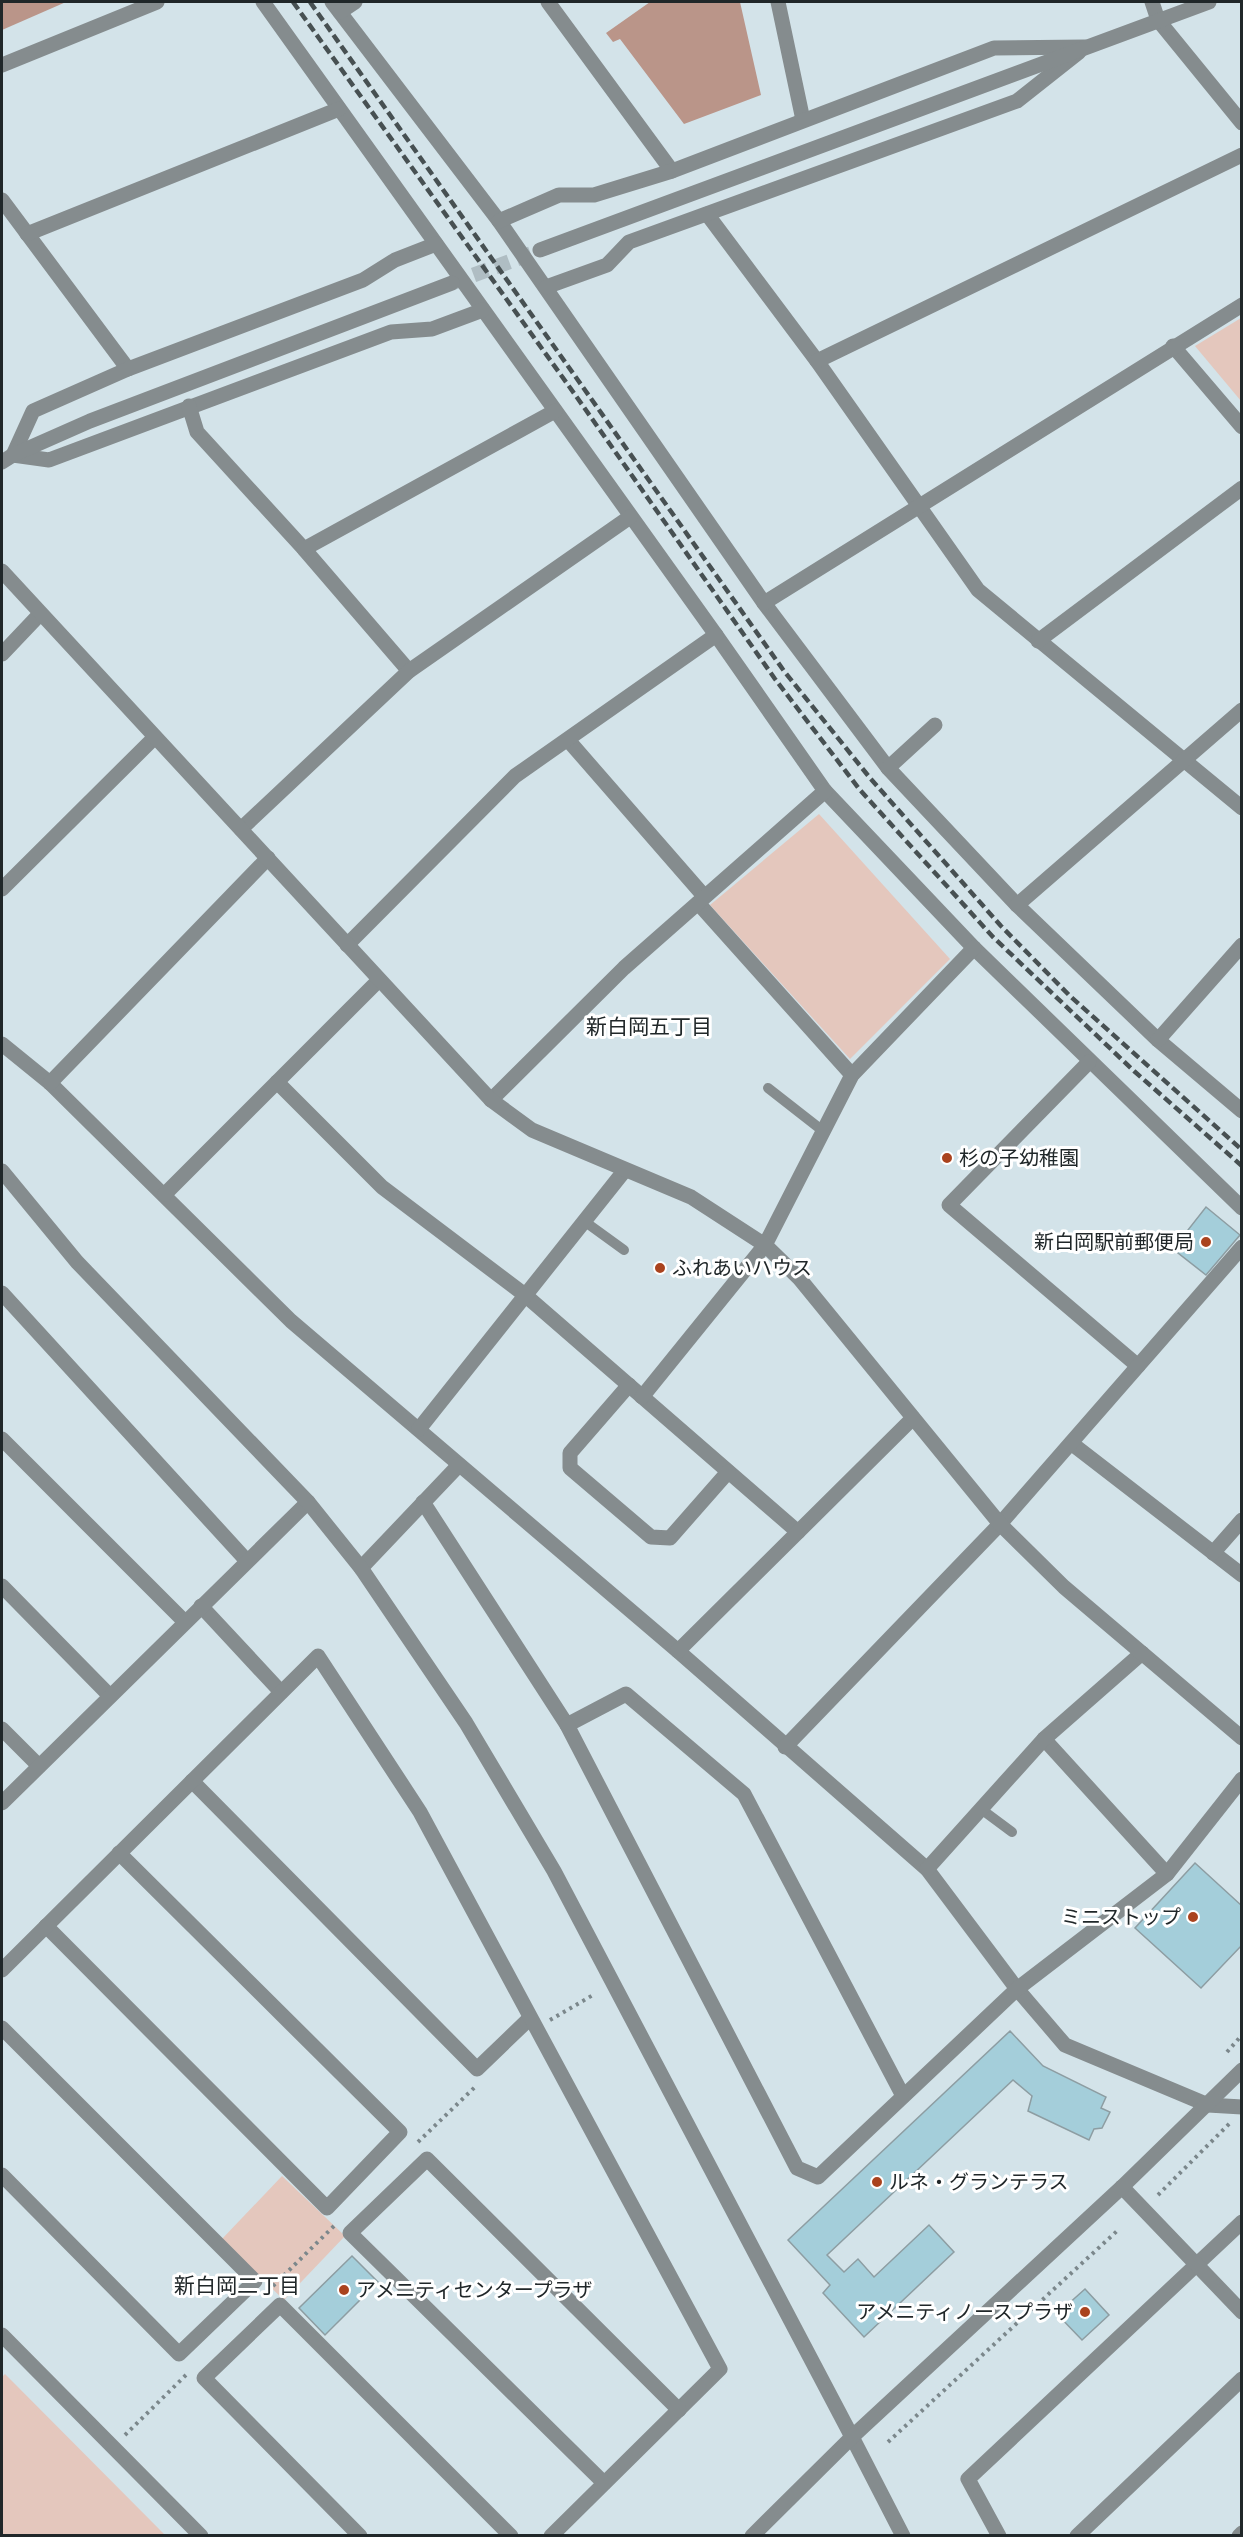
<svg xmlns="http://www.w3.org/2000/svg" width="1243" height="2537" font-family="Karla,'Noto Sans JP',sans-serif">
  <rect width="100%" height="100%" fill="#d3e3e9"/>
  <g fill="#e4c7bd">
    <polygon points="1241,318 1241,401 1195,346"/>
    <polygon points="819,814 950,959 850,1059 710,905"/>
    <polygon points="282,2176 345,2236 284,2300 221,2240"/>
    <polygon points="5,2374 165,2535 2,2535 2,2377"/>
  </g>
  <g fill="#ba9589">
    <polygon points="2,2 66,2 2,30"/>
    <polygon points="650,2 740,2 761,95 684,124 620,39 613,42 606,33"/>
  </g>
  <g fill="#a4ceda" stroke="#8d9da2" stroke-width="1.5">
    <polygon points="1206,1207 1240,1235 1206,1275 1173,1249"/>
    <polygon points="1195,1863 1242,1906 1242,1945 1201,1988 1135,1928"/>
    <polygon points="1010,2031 1043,2066 1106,2097 1101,2108 1110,2112 1102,2128 1094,2129 1089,2140 1028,2111 1032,2096 1013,2080 827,2255 844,2272 858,2259 874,2277 929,2225 954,2252 864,2337 823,2293 830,2285 788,2240"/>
    <polygon points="352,2256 378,2282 325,2335 299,2308"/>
    <polygon points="1085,2289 1109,2315 1082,2340 1057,2314"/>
  </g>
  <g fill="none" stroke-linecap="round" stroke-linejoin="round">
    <polyline stroke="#afbdc3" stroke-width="15" stroke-dasharray="15 8" stroke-linecap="butt" points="452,283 533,253"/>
    <g stroke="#7b878b" stroke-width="4" stroke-dasharray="3 4.5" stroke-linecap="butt">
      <polyline points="550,2020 593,1995"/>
      <polyline points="1227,2052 1242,2035"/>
      <polyline points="418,2142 475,2087"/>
      <polyline points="1158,2195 1230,2123"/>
      <polyline points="273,2286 334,2226"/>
      <polyline points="125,2435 186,2375"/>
      <polyline points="888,2442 1117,2231"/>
    </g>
    <g stroke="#858c8e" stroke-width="10">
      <polyline points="768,1088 823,1131"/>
      <polyline points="584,1221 624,1250"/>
      <polyline points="981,1809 1012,1832"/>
    </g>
    <g stroke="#858c8e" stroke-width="15">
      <polyline points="263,2 716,635 825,791 974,948 1242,1208"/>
      <polyline points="332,2 499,221 764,603 888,768 1017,905 1158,1040 1242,1111"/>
      <polyline points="548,2 672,171"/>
      <polyline points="778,2 803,120"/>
      <polyline points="1152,2 1158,20 1242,123"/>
      <polyline points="340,12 355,2"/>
      <polyline points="2,65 157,2"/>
      <polyline points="2,200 128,369"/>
      <polyline points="707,214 817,361 978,590 1242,808"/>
      <polyline points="499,221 559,195 594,195 672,171 994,48 1085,47"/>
      <polyline points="27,234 339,109"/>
      <polyline points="436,244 395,260 363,280 128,369 33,411 13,455 49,460 391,332 432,329 483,310"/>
      <polyline points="546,287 607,265 629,242 1017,101 1079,52"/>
      <polyline points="1173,346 1242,427"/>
      <polyline points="817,361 1242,155"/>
      <polyline points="189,406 197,432 304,549 409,671"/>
      <polyline points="304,549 555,411"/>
      <polyline points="764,603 1242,305"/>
      <polyline points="1038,641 1242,488"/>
      <polyline points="2,654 40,614"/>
      <polyline points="568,740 704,896"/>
      <polyline points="888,768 935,725"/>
      <polyline points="241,829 409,671 630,517"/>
      <polyline points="2,889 154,738"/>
      <polyline points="698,903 852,1075"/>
      <polyline points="1017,905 1242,710"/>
      <polyline points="347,945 515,776 716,635"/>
      <polyline points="1158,1040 1242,945"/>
      <polyline points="2,1044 50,1083 291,1321 678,1651 927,1869 1017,1989 1065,2045 1208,2105 1242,2107"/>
      <polyline points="1089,1062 949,1205 1138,1366"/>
      <polyline points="277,1082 382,1187 525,1295 798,1532"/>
      <polyline points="50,1083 268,858"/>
      <polyline points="491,1100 624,968 825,791"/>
      <polyline points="165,1194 379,980"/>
      <polyline points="2,1293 247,1561"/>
      <polyline points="629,1385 570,1453 570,1468 651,1537 670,1538 728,1472"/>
      <polyline points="642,1397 765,1245 852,1075 974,948"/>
      <polyline points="419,1429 625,1170"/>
      <polyline points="2,1439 185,1622"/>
      <polyline points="1071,1443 1242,1575"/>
      <polyline points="423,1502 567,1725 626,1694 744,1794 903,2096"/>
      <polyline points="1213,1553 1242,1520"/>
      <polyline points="361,1568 459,1465"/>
      <polyline points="2,1586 110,1696"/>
      <polyline points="201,1606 281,1692"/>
      <polyline points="678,1651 913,1418"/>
      <polyline points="567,1725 797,2168 818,2177 1017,1989 1167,1874 1242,1779"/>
      <polyline points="2,1729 39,1766"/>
      <polyline points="1044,1739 1167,1874"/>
      <polyline points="785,1747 1000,1524 1242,1247"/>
      <polyline points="192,1781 477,2069 529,2019"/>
      <polyline points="2,1803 308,1502"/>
      <polyline points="927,1869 1044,1739 1142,1653"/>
      <polyline points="46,1926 327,2208 400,2132 119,1853"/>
      <polyline points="2,1970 318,1656 420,1812 720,2369 551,2536"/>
      <polyline points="2,2028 255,2281 179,2354 2,2175"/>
      <polyline points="852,2437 903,2536"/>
      <polyline points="604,2483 350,2233 427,2159 679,2410"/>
      <polyline points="360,2536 204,2378 280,2305 511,2536"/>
      <polyline points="999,2536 968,2479 1242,2222"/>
      <polyline points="1077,2536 1242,2379"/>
      <polyline points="1239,2536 1242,2533"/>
    </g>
    <g stroke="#858c8e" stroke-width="15">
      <polyline points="540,250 1209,2"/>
      <polyline points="2,462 13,455 90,421 452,283"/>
      <polyline points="2,571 491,1100 532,1130 691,1197 765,1245 799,1278 1000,1524 1064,1587 1242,1738"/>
      <polyline points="2,1171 77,1262 308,1502 361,1568 466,1723 554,1871 852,2437"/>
      <polyline points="1122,2187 1242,2312"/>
      <polyline points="2,2335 201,2536"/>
      <polyline points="752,2536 852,2437 1122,2187 1242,2070"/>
    </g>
    <g stroke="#475052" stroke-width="4.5" stroke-dasharray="9 4.5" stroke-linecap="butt">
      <polyline points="293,2 576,396 775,679 860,790 993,937 1134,1071 1242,1166"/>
      <polyline points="310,2 784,671 870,778 1001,926 1070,996 1242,1150"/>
    </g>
  </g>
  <g fill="#aa431e" stroke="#fff" stroke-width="2">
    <circle cx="947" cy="1158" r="6"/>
    <circle cx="1206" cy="1242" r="6"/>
    <circle cx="660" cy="1268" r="6"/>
    <circle cx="1193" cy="1917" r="6"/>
    <circle cx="877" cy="2182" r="6"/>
    <circle cx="344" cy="2290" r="6"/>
    <circle cx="1085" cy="2312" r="6"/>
  </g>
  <g text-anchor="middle" stroke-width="6" stroke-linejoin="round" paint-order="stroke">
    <g font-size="20" fill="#202729" stroke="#fff" text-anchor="start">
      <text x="959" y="1165">杉の子幼稚園</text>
      <text x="1194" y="1249" text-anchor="end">新白岡駅前郵便局</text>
      <text x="672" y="1275">ふれあいハウス</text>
      <text x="1181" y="1924" text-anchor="end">ミニストップ</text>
      <text x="889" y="2189">ルネ・グランテラス</text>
      <text x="356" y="2297">アメニティセンタープラザ</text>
      <text x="1073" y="2319" text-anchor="end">アメニティノースプラザ</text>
    </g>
    <g font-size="21" fill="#202729" stroke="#fff">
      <text x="649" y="1034">新白岡五丁目</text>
      <text x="237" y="2293">新白岡二丁目</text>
    </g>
  </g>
  <rect width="1243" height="2537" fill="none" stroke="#202729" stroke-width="6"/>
</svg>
